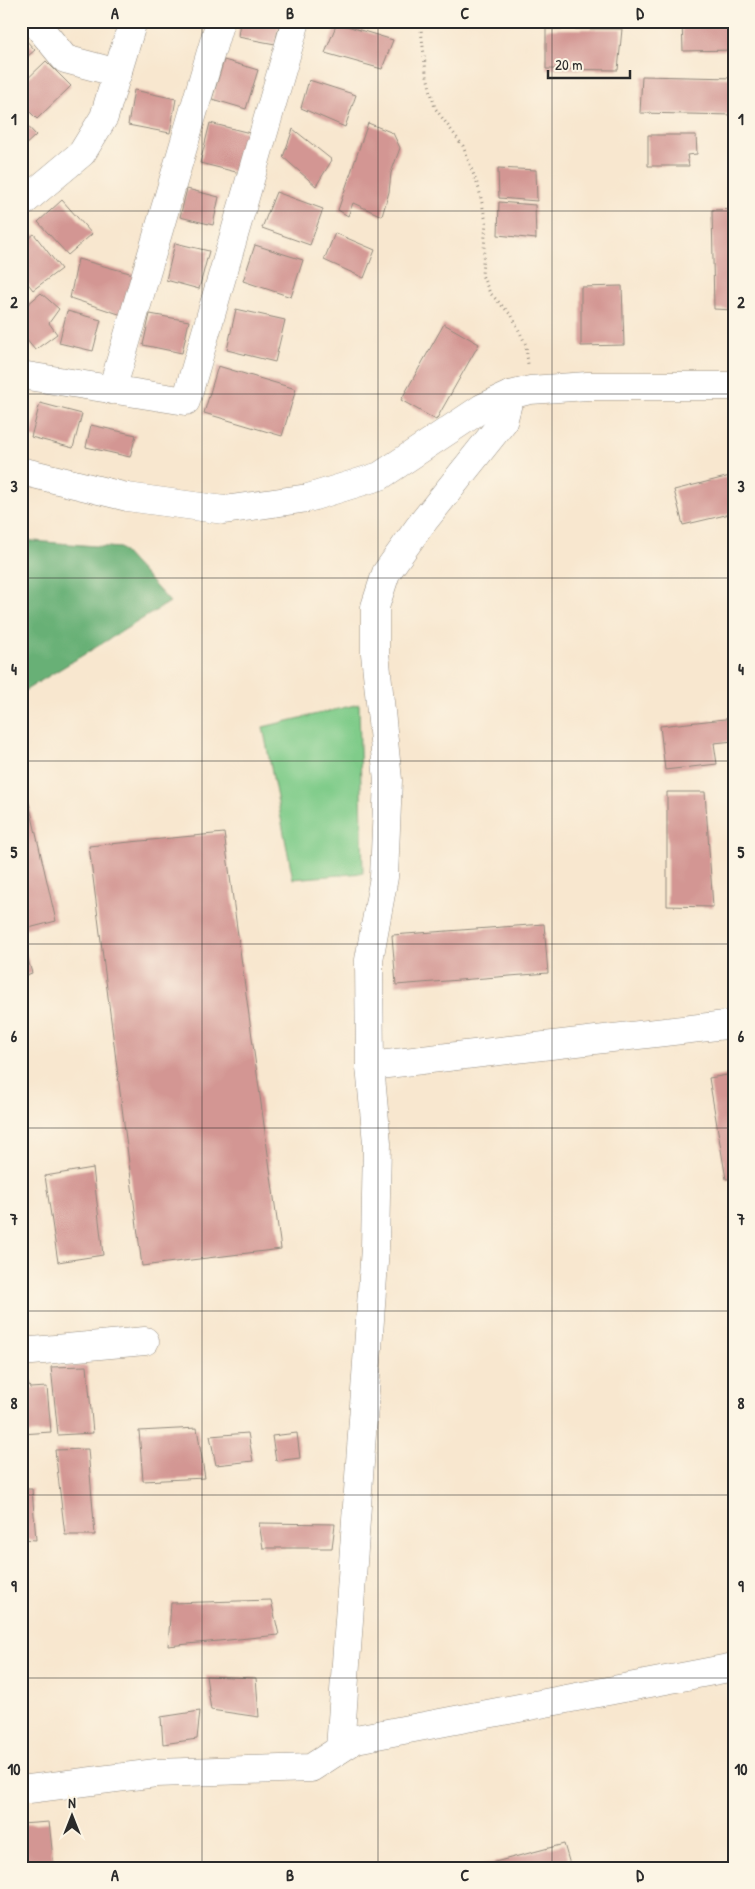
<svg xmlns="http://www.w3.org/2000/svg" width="755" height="1889" font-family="'Patrick Hand',sans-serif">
  <rect width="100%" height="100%" fill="#fcf5e5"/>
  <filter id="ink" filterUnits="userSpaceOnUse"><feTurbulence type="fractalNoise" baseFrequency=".02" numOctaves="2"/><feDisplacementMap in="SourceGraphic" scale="10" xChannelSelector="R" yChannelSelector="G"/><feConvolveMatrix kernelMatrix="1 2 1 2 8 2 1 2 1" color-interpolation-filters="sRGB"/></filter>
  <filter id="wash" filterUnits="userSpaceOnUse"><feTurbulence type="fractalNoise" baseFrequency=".0096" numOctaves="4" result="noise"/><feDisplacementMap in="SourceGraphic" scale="20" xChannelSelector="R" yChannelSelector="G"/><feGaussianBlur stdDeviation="1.12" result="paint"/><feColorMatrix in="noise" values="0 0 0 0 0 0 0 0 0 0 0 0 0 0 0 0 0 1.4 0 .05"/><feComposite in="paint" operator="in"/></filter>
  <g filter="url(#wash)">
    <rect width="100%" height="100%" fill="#f8e7cf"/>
    <polygon fill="#80cc8a" stroke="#567c5a" points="359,704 363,873 293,879 263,727"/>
    <polygon fill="#68b076" stroke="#4a6e50" points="21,540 120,548 170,602 21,693"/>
    <g id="blocks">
      <g fill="#d39693">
        <polygon points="184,21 202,21 201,26"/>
        <polygon points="240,21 280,21 275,44 238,37"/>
        <polygon points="682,21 734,21 734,50 683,51"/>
        <polygon points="337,23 393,40 382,69 325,53"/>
        <polygon points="546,29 622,29 618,70 546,69"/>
        <polygon points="21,35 35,50 21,62"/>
        <polygon points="224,60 258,70 246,109 212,99"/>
        <polygon points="46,61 71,86 37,119 21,103 21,85"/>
        <polygon points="642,76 734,78 734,115 640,113"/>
        <polygon points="309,80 356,95 345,127 301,108"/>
        <polygon points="134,90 176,99 170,133 128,125"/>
        <polygon points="21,119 36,135 21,149"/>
        <polygon points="210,123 250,133 240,173 200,163"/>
        <polygon points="368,123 393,133 400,148 391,173 389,192 382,216 353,203 348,216 338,210"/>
        <polygon points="293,129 332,160 316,186 283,157"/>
        <polygon points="648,135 696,135 697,154 687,155 689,166 648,166"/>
        <polygon points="498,168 536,170 537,201 499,198"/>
        <polygon points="187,189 219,197 213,225 180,217"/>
        <polygon points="276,192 323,209 310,245 262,228"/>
        <polygon points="62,200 92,234 68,255 38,222"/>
        <polygon points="499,202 535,205 536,239 498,235"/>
        <polygon points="734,209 734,310 714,309 712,210"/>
        <polygon points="335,233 375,250 364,278 324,260"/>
        <polygon points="34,234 61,269 33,290 21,275 21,244"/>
        <polygon points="175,243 209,251 199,289 166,280"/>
        <polygon points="255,245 303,260 291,297 243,281"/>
        <polygon points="78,259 137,275 122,315 70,298"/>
        <polygon points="622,286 624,345 581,346 581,287"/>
        <polygon points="41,293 59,309 49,323 57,334 35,350 21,333 21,310"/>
        <polygon points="236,309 285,320 275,362 227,350"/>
        <polygon points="67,311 101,320 93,351 59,343"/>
        <polygon points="150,314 189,321 182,353 143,345"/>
        <polygon points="444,324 479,344 436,420 401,400"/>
        <polygon points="218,366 296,389 282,436 204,413"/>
        <polygon points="40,403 82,414 73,448 31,437"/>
        <polygon points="91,425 136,435 130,457 86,447"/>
        <polygon points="734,475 734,513 683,525 674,490"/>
        <polygon points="734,718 734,741 714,743 717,764 665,770 660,726"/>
        <polygon points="26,790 56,921 21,930 21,793"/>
        <polygon points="667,792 705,792 713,907 667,906"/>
        <polygon points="224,833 281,1249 142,1266 89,846"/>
        <polygon points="544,924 548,973 396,985 392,935"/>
        <polygon points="21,937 32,973 21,977"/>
        <polygon points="734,1074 734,1178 726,1179 709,1078"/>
        <polygon points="93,1168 103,1255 58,1262 45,1176"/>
        <polygon points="87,1366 93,1433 58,1435 51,1367"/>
        <polygon points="26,1378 30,1388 47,1387 51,1432 22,1434 21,1379"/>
        <polygon points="197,1428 205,1478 143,1481 139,1431"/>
        <polygon points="248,1433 253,1461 216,1465 210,1436"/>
        <polygon points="297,1433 300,1458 276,1461 272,1436"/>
        <polygon points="88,1449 95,1535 65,1535 55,1450"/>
        <polygon points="21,1489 32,1489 36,1540 21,1539"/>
        <polygon points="259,1523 335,1524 332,1548 263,1548"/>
        <polygon points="271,1600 279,1635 168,1646 171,1603"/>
        <polygon points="206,1676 256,1678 259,1717 211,1710"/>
        <rect x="21" y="1702" width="7" height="26"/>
        <polygon points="200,1711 197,1739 163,1744 161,1717"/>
        <polygon points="49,1822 54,1868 21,1868 21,1824"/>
        <polygon points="564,1844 571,1868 476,1868 476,1867"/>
      </g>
    </g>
  </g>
  <g filter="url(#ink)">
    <use href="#blocks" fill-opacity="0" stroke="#92897d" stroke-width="1"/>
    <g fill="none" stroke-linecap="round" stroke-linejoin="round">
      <defs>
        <g id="minor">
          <polyline points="34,21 65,59 118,73"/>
          <polyline points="21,204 82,153 104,117 133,21"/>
          <polyline points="21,375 186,401 296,21"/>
          <polyline points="112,390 220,21"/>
          <polyline points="21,471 127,497 224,510 308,498 380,476 482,408 510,395 530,390 587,386 734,386"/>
          <polyline points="370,1066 734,1024"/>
          <polyline points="21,1352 145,1341"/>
          <polyline points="340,1749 375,1248 377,1143 370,1066 369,960 384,877 388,780 375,653 375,607 386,573 419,527 503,422 510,395"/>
          <polyline points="21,1790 156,1773 311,1768 356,1739 734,1667"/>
        </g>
      </defs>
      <use href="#minor" stroke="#92897d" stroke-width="29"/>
      <polyline stroke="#92897d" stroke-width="3" stroke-dasharray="1 4" stroke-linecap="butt" points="420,21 426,72 435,108 463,146 479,189 486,222 482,275 490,293 512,316 526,345 528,364"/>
      <use href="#minor" stroke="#fff" stroke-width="28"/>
    </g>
  </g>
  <path fill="none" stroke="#2b2b2b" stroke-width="1" stroke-opacity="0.55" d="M202 21V1868M378 21V1868M552 21V1868M21 211H734M21 394H734M21 578H734M21 761H734M21 944H734M21 1128H734M21 1311H734M21 1495H734M21 1678H734"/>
  <rect width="755" height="1889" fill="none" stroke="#fcf5e5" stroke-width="55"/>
  <g transform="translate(72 1816)" stroke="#fcf5e5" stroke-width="4" paint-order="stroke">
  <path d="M0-4L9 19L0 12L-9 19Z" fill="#2b2b2b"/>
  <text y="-8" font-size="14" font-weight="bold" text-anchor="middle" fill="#2b2b2b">N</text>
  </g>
  <path d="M548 70v8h82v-8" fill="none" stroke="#2b2b2b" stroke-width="2.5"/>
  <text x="555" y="70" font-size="15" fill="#2b2b2b" stroke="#fcf5e5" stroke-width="4" paint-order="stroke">20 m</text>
  <rect x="28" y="28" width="700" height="1834" fill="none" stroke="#2b2b2b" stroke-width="2"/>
  <g font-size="16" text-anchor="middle" font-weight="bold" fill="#2b2b2b">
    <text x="115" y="19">A</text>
    <text x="290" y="19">B</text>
    <text x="465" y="19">C</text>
    <text x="640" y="19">D</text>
    <text x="14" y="125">1</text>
    <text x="741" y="125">1</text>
    <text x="14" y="308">2</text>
    <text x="741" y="308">2</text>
    <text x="14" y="492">3</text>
    <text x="741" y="492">3</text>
    <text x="14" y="675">4</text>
    <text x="741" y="675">4</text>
    <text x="14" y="858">5</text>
    <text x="741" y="858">5</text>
    <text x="14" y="1042">6</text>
    <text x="741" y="1042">6</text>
    <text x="14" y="1225">7</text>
    <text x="741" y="1225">7</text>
    <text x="14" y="1409">8</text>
    <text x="741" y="1409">8</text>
    <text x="14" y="1592">9</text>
    <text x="741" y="1592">9</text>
    <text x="14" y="1775">10</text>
    <text x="741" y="1775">10</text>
    <text x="115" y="1881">A</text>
    <text x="290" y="1881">B</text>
    <text x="465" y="1881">C</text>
    <text x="640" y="1881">D</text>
  </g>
</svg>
